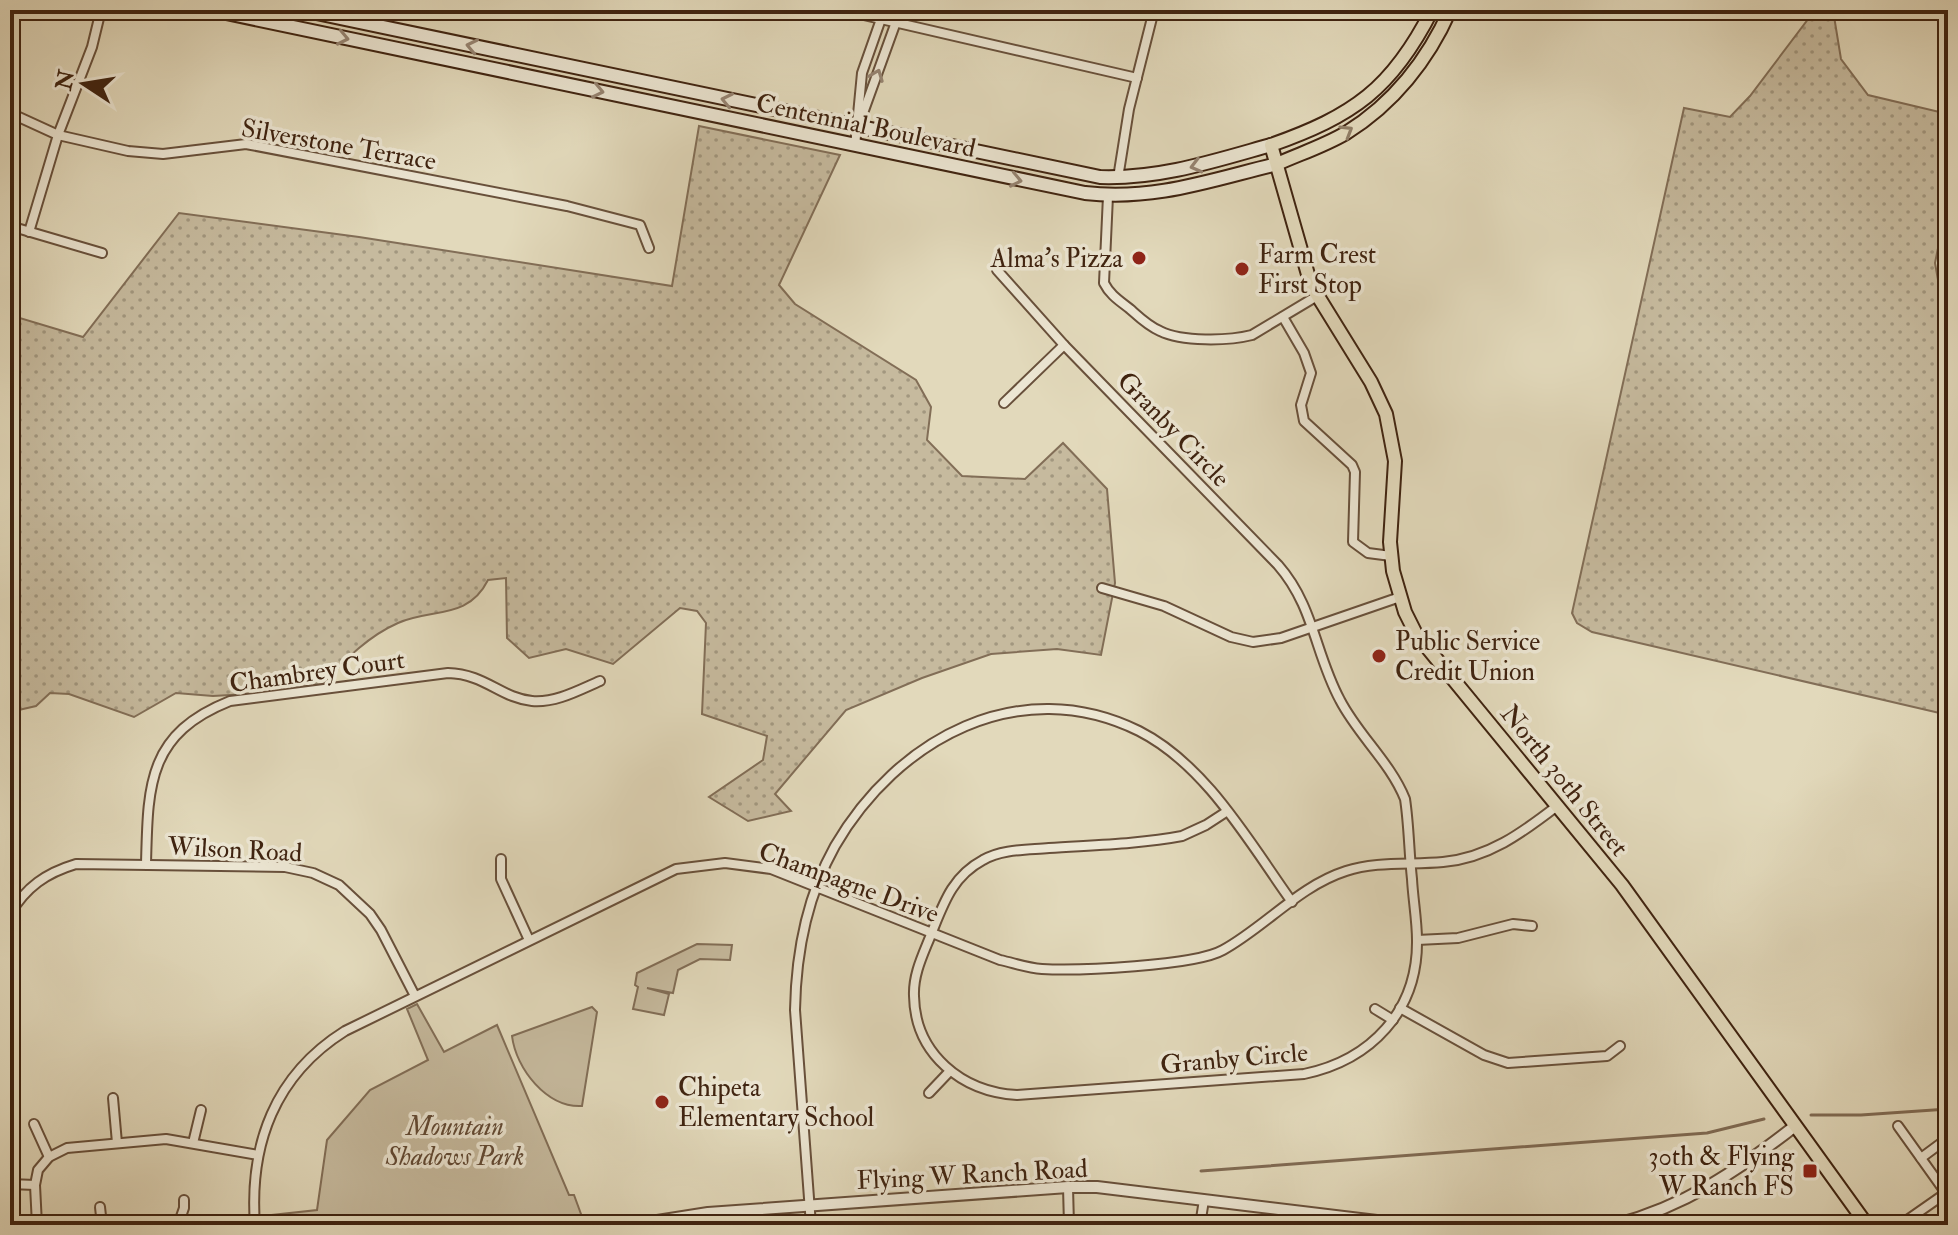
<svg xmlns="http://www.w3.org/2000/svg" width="1958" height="1235" font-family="'IM FELL Double Pica',serif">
  <defs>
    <pattern id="grass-dots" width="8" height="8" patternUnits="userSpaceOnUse" patternTransform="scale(2)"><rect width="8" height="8" fill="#c6ba9e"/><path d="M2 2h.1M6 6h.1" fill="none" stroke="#a2977f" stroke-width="1.8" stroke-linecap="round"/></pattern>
  </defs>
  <rect width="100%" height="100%" fill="#e2d9bb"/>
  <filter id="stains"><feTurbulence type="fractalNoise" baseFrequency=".0025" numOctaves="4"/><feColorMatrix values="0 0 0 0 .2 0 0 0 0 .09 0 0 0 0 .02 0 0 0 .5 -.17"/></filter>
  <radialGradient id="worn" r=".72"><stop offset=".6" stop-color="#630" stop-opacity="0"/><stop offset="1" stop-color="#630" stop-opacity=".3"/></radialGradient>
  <g fill="url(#grass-dots)" stroke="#826e57" stroke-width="2">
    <polygon points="1815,10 1833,10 1841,59 1868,95 1948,114 1948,199 1935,263 1938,280 1948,283 1948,385 1941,420 1948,422 1948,715 1592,632 1577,623 1572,613 1684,108 1730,117 1750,96"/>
    <path d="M699 126 840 155 779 285 795 304 916 380 931 407 927 440 962 476 1025 479 1063 443 1107 489 1115 583 1101 655 1057 649 991 654 922 678 846 710 775 794 791 811 748 821 709 797 763 760 767 736 702 714 706 623 697 611 680 608 613 664 566 649 529 658 507 638 506 578 488 580C468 620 432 608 398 623 364 638 342 664 317 690L213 696 176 693 134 717 69 694 50 693 36 706 10 712V315L83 337 179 213 359 237 672 286Z"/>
  </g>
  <g fill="#c6ba9e" stroke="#826e57" stroke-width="2">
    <polygon points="697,944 732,945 730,960 700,959 678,970 673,993 647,988 669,994 664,1015 633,1009 638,987 635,985 637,973"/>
    <polygon points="417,1004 444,1052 497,1025 569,1195 574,1195 585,1225 263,1225 263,1216 317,1210 327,1140 370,1090 428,1060 407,1009"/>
    <path d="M592 1007 597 1012 582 1106C547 1108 516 1069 512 1036Z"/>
  </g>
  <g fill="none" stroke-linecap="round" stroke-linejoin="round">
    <g stroke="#806b54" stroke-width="3">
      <polyline points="1811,1115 1861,1115 1948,1109"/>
      <polyline points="1201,1171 1707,1133 1764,1119"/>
    </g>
    <defs>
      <g id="minor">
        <polyline points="842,10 1137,78"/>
        <polyline points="10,113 58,135 128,151 163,154 246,144 567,206 640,225 649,248"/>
        <polyline points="862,116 896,22"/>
        <polyline points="855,146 862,73 881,19"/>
        <polyline points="1118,178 1129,109 1154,10"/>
        <path d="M1108 196 1104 283C1110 295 1120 301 1130 309 1139 317 1148 326 1160 331 1182 342 1228 341 1252 335L1317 296"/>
        <polyline points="10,226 102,253"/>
        <polyline points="29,232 58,135 92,47 101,10"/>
        <path d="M997 270 1064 345 1278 565C1314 606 1315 654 1340 700 1358 735 1390 762 1405 799 1409 825 1409 852 1412 879 1413 899 1417 920 1417 940 1418 1011 1371 1060 1304 1074L1017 1095C962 1092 915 1054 914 996 913 973 924 953 932 932 944 902 953 876 983 860 1002 849 1027 850 1049 848 1093 845 1139 844 1182 836L1206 825 1226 812"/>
        <polyline points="1283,317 1304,353 1311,373 1301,405 1304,421 1352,465 1355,472 1353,542 1368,553 1391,556"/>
        <polyline points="1004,403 1064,345"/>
        <polyline points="1102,588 1164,606 1231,637 1253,642 1281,638 1400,597"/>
        <polyline points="501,859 501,879 529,940"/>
        <path d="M146 864C148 786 147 734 230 701L448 673C485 674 501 698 532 701 556 703 579 690 600 681"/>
        <path d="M10 914C26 887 46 873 76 864L285 867 313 873 339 885 370 914 381 930 415 996"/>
        <polyline points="1417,940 1458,938 1513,924 1532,926"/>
        <polyline points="1400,1008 1484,1055 1508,1063 1607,1056 1620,1046"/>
        <polyline points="1375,1009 1393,1020"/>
        <polyline points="929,1093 949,1072"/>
        <polyline points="113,1098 117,1143"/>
        <polyline points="34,1124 49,1157"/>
        <polyline points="1898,1126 1948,1196"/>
        <polyline points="193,1143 201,1110"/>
        <polyline points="1921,1158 1948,1138"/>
        <polyline points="10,1184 35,1185"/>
        <polyline points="1068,1187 1069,1225"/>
        <polyline points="100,1207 102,1225"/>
        <polyline points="1903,1223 1946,1193"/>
        <polyline points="37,1225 35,1185 38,1170 49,1157 67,1148 166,1139 258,1155"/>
        <polyline points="178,1225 184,1208 184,1200"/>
        <path d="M255 1225C249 1144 275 1075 345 1031L676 869 725 863 771 869 1000 960C1014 963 1027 968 1042 969 1076 971 1195 966 1223 950 1265 927 1299 886 1346 871 1376 861 1411 865 1443 862 1488 858 1522 833 1557 806"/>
        <path d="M811 1225 795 1010C796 953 807 896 835 846 897 739 1019 672 1139 731 1206 765 1249 842 1292 902"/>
        <polyline points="1200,1225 1204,1200"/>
      </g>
      <g id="tertiary">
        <polyline points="632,1225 708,1213 1068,1187 1097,1187 1410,1225"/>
        <path d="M1614 1225C1684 1207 1739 1170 1795 1126"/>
      </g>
      <g id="secondary">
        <path d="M212 10 1085 193C1154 201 1211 180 1277 164"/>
        <path d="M302 10 1100 177C1160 179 1214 161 1271 145"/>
      </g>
      <g id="primary">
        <path d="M1432 10C1392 89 1353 116 1271 145L1311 285 1371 382 1386 414 1395 461 1390 542 1393 571 1405 612 1416 634 1622 885 1867 1225"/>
        <path d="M1277 164C1299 154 1324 146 1346 133 1393 104 1428 60 1450 10"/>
      </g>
    </defs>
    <use href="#minor" stroke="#68503b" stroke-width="12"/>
    <use href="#tertiary" stroke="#68503b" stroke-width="14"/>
    <use href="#secondary" stroke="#3f2310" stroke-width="16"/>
    <use href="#primary" stroke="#3f2310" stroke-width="16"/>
    <use href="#minor" stroke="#ece6d3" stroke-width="8"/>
    <use href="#tertiary" stroke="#ece6d3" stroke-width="10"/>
    <use href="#secondary" stroke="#ece6d3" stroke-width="12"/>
    <use href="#primary" stroke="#e2d9bb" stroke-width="12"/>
  </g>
  <defs><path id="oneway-chevron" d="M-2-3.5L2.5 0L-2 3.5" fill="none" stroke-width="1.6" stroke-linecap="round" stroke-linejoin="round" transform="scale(2)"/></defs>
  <g stroke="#968472">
    <use href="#oneway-chevron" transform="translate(343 38) rotate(12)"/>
    <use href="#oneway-chevron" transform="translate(472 46) rotate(-168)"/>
    <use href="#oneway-chevron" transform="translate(877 75) rotate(-69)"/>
    <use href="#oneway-chevron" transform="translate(598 91) rotate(12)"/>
    <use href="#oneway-chevron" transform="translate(727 100) rotate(-168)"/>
    <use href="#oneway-chevron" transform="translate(1196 166) rotate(165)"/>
    <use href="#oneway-chevron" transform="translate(1016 180) rotate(12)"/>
  </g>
  <use stroke="#907e66" href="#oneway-chevron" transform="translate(1347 131) rotate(-31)"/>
  <g fill="#8f2418" stroke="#ece6d3" stroke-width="3">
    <circle cx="1139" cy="258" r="8"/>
    <circle cx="1242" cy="269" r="8"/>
    <circle cx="1379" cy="656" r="8"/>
    <circle cx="662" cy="1102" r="8"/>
    <rect x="1802" y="1163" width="16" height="16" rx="4"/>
  </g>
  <g text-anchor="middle" stroke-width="7" stroke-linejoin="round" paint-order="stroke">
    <g font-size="26" fill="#3f2310" stroke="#ece6d3">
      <text transform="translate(866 125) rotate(12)" y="9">Centennial Boulevard</text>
      <text transform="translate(339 144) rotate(10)" y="9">Silverstone Terrace</text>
      <text transform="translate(1174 429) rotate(46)" y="9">Granby Circle</text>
      <text transform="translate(317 671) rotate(-8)" y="9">Chambrey Court</text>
      <text transform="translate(1565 780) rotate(51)" y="9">North 30th Street</text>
      <text transform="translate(235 849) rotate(3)" y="9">Wilson Road</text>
      <text transform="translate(849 882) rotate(20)" y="9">Champagne Drive</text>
      <text transform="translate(1234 1058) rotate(-5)" y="9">Granby Circle</text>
      <text transform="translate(972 1174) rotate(-3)" y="9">Flying W Ranch Road</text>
    </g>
    <g font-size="26" fill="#3f2310" stroke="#ece6d3" text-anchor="start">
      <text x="1258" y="263">Farm Crest<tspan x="1258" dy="30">First Stop</tspan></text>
      <text x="1123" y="267" text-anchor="end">Alma's Pizza</text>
      <text x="1395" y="650">Public Service<tspan x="1395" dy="30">Credit Union</tspan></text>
      <text x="678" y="1096">Chipeta<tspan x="678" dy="30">Elementary School</tspan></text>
      <text x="1794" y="1165" text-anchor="end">30th &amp; Flying<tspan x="1794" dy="30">W Ranch FS</tspan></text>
    </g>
    <g font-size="26" font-style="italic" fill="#614934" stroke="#ece6d3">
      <text x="455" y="1135">Mountain<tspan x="455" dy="30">Shadows Park</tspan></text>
    </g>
  </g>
  <rect width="1958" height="1235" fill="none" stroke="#e2d9bb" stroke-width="40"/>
  <rect x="12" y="12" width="1934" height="1211" fill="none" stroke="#3f2310" stroke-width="4"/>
  <rect x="20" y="20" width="1918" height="1195" fill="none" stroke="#3f2310" stroke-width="2"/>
  <g transform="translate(84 84) rotate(282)" stroke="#ece6d3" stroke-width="6" paint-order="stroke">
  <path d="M0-6L14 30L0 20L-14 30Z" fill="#3f2310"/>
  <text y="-12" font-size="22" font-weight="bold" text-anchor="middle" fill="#3f2310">N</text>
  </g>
  <rect width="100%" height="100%" filter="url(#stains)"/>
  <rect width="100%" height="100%" fill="url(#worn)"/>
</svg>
